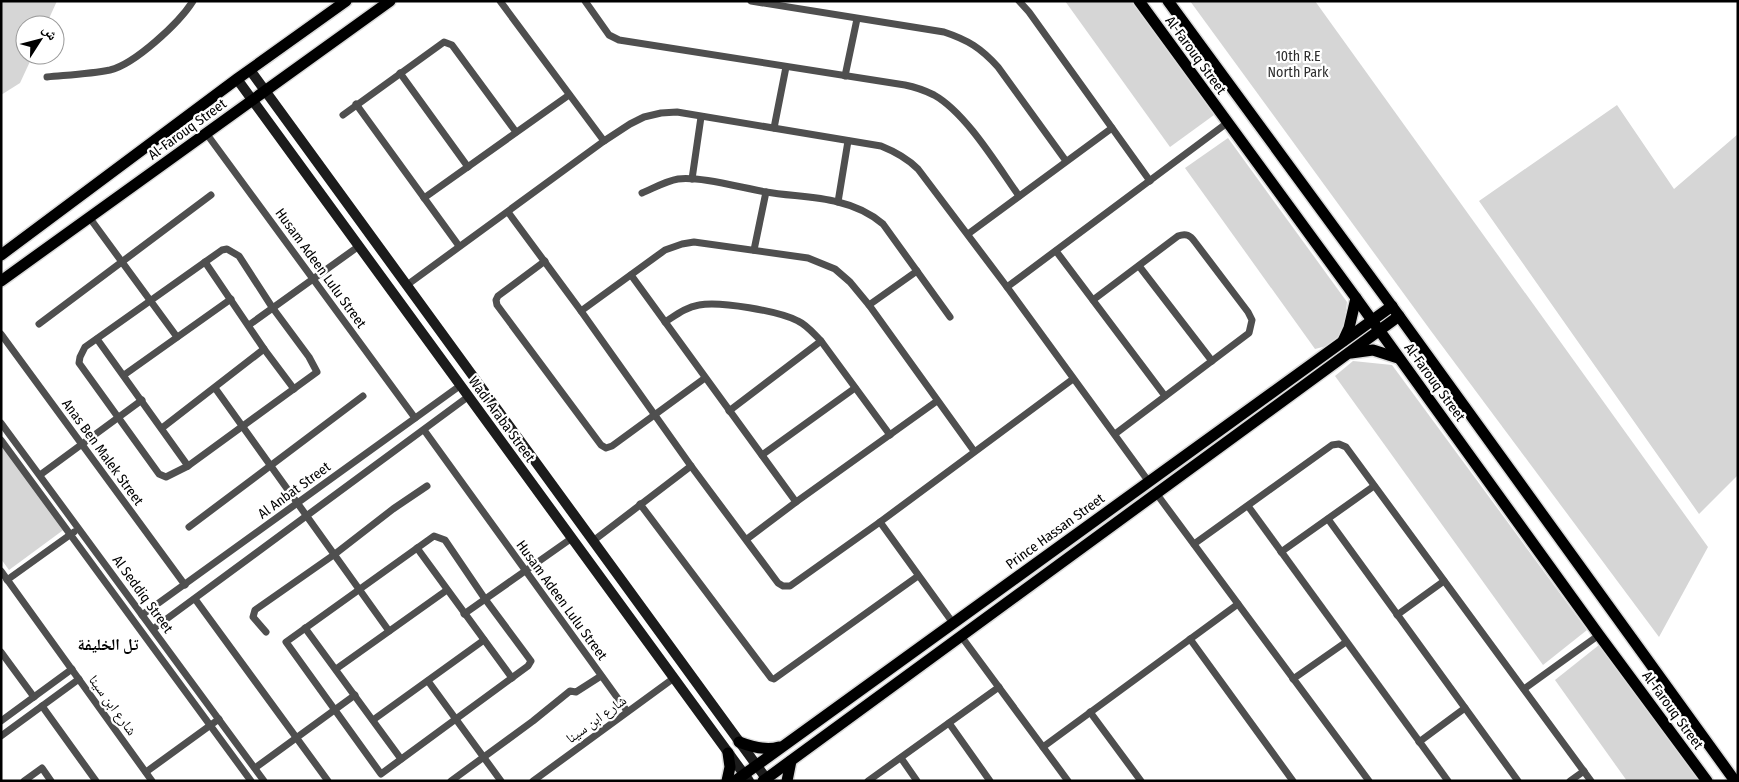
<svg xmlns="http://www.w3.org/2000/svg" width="1739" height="782" font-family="'Fira Sans Condensed','Noto Naskh Arabic',sans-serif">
  <rect width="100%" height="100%" fill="#fff"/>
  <g fill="#d6d6d6">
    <polygon points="1,1 57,1 46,25 25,25 25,55 33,55 20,83 1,95"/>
    <polygon points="1065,1 1132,1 1214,115 1170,147"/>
    <polygon points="1190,1 1315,1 1708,547 1659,637 1431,331"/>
    <polygon points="1617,105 1674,189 1738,134 1738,475 1699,514 1479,201"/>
    <polygon points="1228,138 1347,302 1342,342 1315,349 1185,168"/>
    <polygon points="1353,361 1392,365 1587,630 1543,665 1335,376"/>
    <polygon points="1,440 66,528 9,570 1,559"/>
    <polygon points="1599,645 1700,781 1627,781 1555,680"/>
  </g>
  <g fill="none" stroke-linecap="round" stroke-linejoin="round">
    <defs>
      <g id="primary">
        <polyline points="1139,1 1356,298 1599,635 1707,781"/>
        <polyline points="1168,1 1399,316 1735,781"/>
        <polyline points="1,255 237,79 346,1"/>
        <polyline points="1,281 390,1"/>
        <polyline points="1343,341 1349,328 1356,298"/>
        <polyline points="1351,353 1373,350 1398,358"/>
        <path d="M739 742C752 747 766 751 779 747"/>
        <polyline points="727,781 730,767 728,753"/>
        <polyline points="735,781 1392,306"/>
        <polyline points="763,781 1399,316"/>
        <polyline points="787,781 791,761"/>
      </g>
    </defs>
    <use href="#primary" stroke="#dbdbdb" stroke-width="14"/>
    <g stroke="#4f4f4f" stroke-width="7">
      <polyline points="500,1 604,141"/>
      <path d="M585 1 609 35 619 40 905 85C915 87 924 90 934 95 966 113 997 165 1019 196"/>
      <path d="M751 1 944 32C968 40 981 48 998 67L1066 161"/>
      <polyline points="1019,1 1029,12 1150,181"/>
      <polyline points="400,73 468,167"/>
      <polyline points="845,76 857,19"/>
      <path d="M47 77C68 75 90 74 110 70 135 64 179 23 193 1"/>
      <polyline points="356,104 459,246"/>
      <polyline points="343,115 444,42 452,45 516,132"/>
      <polyline points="774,128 786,67"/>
      <polyline points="206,133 415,418"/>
      <polyline points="692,179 701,117"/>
      <path d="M642 193C654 188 666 181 678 179 700 176 742 188 766 192 789 196 815 196 838 202 855 206 870 213 883 224L950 317"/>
      <polyline points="424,198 569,95"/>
      <polyline points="838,202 848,141"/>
      <polyline points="508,212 581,311 691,466 778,583 783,586 790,586 880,522 1073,379"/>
      <polyline points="89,217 177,337"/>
      <polyline points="968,234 1112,128"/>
      <polygon points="227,249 239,256 272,307 309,357 317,372 188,466 166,477 159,474 79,363 80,357 85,347 222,250"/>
      <polyline points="754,250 766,192"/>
      <polyline points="1056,251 1165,396"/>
      <polyline points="545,261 498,296 496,300 497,305 601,445 606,448 612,446 705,378"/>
      <polyline points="205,262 264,349 294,389"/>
      <polyline points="1139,266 1212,361"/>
      <polyline points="631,275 796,502"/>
      <path d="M407 285 604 141 630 124 644 117 661 113 677 112 881 146C896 152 907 158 918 169L1007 287 1149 482"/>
      <polyline points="1007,287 1227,123"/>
      <path d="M1093 300 1178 236C1186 233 1190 235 1195 242L1248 312 1252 320 1249 333 1115 434"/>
      <polyline points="869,305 917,271"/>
      <polyline points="581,311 665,250 682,244 694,242 808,258 835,269 850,282 869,305 974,451"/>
      <path d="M665 322C676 315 686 307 699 305 720 301 779 311 798 321 807 325 814 334 821 341L890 435"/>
      <polyline points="39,324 211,195"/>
      <polyline points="249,325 359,246"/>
      <polyline points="1,334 185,585"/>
      <polyline points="97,339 188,466"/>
      <polyline points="124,375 231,299"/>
      <polyline points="215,388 389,631"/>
      <polyline points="729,411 821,341"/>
      <polyline points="1,423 264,781"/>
      <polyline points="162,428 264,349"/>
      <polyline points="424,430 627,711"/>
      <polyline points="1,440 251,781"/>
      <polyline points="762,455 855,388"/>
      <polyline points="40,475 142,400"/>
      <polyline points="1156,493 1369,781"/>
      <polyline points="640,504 771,678 774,679 918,576"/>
      <polyline points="1248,506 1448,781"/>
      <polyline points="1328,519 1518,781"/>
      <polyline points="880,522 953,623"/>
      <polyline points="189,527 363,396"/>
      <polygon points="434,536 445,540 485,599 531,661 528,666 381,774 286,642"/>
      <polyline points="747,539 796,502 937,401"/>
      <polyline points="593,541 691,466"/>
      <polyline points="1194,544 1332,445 1339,444 1346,447 1591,781"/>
      <polyline points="417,548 512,678"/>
      <polyline points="1281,552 1374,486"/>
      <polyline points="1,571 152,781"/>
      <polyline points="7,580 74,532"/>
      <polyline points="195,599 328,781"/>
      <polyline points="464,614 572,538"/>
      <polyline points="142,615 461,385"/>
      <polyline points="1397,615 1444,581"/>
      <polyline points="305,628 401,759"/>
      <polyline points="153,629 469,396"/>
      <polyline points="266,632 253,617 255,610 335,554 393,509 427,486"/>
      <polyline points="961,636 1068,781"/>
      <polyline points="1190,639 1293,781"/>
      <polyline points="1,652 34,697"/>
      <polyline points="336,669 447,590"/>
      <polyline points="1293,679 1346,642"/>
      <polyline points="428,681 501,781"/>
      <polyline points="1524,689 1599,635"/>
      <polyline points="42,706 96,781"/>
      <polyline points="1090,712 1141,781"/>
      <polyline points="373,720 484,640"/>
      <polyline points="1,721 72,669"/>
      <polyline points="949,723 990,781"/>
      <polyline points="1,736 79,679"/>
      <polyline points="1419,742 1465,708"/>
      <polyline points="1043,747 1238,604"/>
      <polyline points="901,758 917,781"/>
      <polyline points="255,768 355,695"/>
      <polyline points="146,772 219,719"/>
      <polyline points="24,781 42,768 51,781"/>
      <polyline points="451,781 533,721 570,691 576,692 601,676"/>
      <polyline points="533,781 674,678"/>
      <polyline points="868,781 999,687"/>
      <polyline points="1570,781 1584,771"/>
    </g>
    <g stroke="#1c1c1c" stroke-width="10">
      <polyline points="250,70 768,781"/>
      <polyline points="237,79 749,781"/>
    </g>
    <use href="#primary" stroke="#000" stroke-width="11"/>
  </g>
  <g text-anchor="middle" stroke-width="4.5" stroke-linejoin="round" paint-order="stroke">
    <g font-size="14" fill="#000" stroke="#fff">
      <text transform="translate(1196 55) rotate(54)" y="5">Al-Farouq Street</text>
      <text transform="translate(187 129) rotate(-36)" y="5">Al-Farouq Street</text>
      <text transform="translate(321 268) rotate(54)" y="5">Husam Adeen Lulu Street</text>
      <text transform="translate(1435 382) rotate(54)" y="5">Al-Farouq Street</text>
      <text transform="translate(502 419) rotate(54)" y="5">Wadi Araba Street</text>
      <text transform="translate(103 452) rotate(54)" y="5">Anas Ben Malek Street</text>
      <text transform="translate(294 490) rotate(-36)" y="5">Al Anbat Street</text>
      <text transform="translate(1055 531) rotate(-36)" y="5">Prince Hassan Street</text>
      <text transform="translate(143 594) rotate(54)" y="5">Al Seddiq Street</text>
      <text transform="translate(562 600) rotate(54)" y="5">Husam Adeen Lulu Street</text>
      <text transform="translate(113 705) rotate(54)" y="5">شارع ابن سينا</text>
      <text transform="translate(1673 710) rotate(54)" y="5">Al-Farouq Street</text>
      <text transform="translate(596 719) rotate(-36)" y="5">شارع ابن سينا</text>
    </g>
    <g font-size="14" fill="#2d2d2d" stroke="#fff">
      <text x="1298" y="61">10th R.E<tspan x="1298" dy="16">North Park</tspan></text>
    </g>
    <g font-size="16" font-weight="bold" fill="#000" stroke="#fff">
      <text x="108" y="650">تل الخليفة</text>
    </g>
  </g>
  <rect width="1739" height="782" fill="none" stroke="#000000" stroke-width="5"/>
  <g transform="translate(40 40) rotate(54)"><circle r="24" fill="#ffffff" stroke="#999999"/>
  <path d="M0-4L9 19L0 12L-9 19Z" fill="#000000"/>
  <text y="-8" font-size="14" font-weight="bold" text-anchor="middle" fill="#000000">ش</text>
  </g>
</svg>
